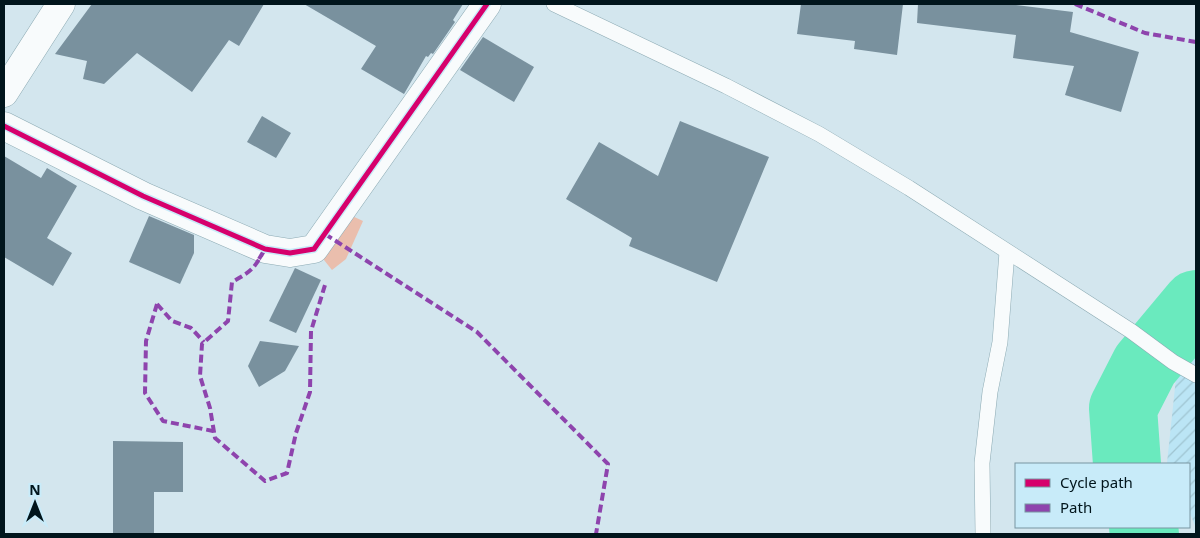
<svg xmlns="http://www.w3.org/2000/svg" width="1200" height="538" font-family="'Noto Sans',sans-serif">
  <defs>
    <pattern id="industrial-furrows" width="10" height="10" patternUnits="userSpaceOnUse" patternTransform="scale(1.25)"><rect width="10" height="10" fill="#bbe5f5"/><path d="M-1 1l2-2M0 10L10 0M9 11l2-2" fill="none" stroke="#9fc4d1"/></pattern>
  </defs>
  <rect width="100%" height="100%" fill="#d3e6ee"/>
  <polygon fill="url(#industrial-furrows)" points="1196,336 1196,528 1189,511 1189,464 1167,463 1176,378 1179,365"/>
  <polygon fill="#eabead" points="350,215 363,221 346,259 332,270 320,255"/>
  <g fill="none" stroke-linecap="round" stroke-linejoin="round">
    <g stroke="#6aeabe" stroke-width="68">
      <polyline points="1127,464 1123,408 1145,365 1196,304"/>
      <polyline points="1143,527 1145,534"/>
    </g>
  </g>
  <g fill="#79919e">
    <polygon points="92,4 264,4 239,46 229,40 192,92 137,53 104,84 83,79 87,61 55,54"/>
    <polygon points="304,4 463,4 453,20 455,22 433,54 431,53 428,57 426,56 404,94 361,69 376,46"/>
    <polygon points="801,4 903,4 897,55 854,49 855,41 797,34"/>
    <polygon points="918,4 1008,4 1073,12 1070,32 1139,52 1121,112 1065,95 1074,66 1013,58 1016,35 917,23"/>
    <polygon points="483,37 534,67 514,102 460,70"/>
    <polygon points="262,116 291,133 276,158 247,142"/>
    <polygon points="680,121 769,157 717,282 629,246 632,238 566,199 599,142 658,176"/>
    <polygon points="4,156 41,178 47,168 77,186 47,238 72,253 53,286 4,257"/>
    <polygon points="149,216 194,235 194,253 180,284 129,262"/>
    <polygon points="295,268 321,280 296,333 269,321"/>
    <polygon points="260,341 299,346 285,371 259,387 248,366"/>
    <polygon points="113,441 183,442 183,492 154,492 154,534 113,534"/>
  </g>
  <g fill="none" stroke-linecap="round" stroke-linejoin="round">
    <defs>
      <g id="service">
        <polyline points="554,4 726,86 819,134 909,188 1131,331 1173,362 1196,375"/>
        <polyline points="983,534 982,463 990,392 1000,342 1007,252"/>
      </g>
      <polyline id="minor" points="4,126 143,196 265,249 290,253 314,249 487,4"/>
      <polyline id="tertiary" points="4,93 61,4"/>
    </defs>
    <use href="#service" stroke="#8caab3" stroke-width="16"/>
    <use href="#minor" stroke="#8caab3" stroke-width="29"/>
    <use href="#tertiary" stroke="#8caab3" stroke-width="29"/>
    <use href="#service" stroke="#f8fbfc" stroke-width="15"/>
    <use href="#minor" stroke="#f8fbfc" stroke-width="28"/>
    <use href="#tertiary" stroke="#f8fbfc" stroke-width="28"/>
    <g stroke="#8e44ad" stroke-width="4" stroke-dasharray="8 4" stroke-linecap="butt">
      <polyline points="1075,4 1145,33 1196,42"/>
      <polyline points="325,234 477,332 608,464 596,534"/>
      <path d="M259 259 265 249C254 269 252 271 232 282L228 321 202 344 200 376 210 408 215 438 265 481 287 473 296 433 310 392 311 331 325 285"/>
      <polyline points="157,304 146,341 145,393 163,421 213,431"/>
      <polyline points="157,304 172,321 191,328 204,342"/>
    </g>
    <defs>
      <polyline id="cycleway" points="4,126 143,196 265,249 290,253 314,249 487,4"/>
    </defs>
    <use href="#cycleway" stroke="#c8ebf9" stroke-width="8"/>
    <use href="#cycleway" stroke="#d6006c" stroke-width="5"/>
  </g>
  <rect width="1200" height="538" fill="none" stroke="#01151c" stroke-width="10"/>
  <rect x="1015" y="463" width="175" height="65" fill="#c8ebf9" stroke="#7895a1"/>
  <rect x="1025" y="479" width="25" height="8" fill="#d6006c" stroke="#7895a1"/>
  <text x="1060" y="488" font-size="15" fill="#01151c">Cycle path</text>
  <rect x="1025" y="504" width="25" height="8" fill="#8e44ad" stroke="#7895a1"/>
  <text x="1060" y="513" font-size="15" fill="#01151c">Path</text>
  <g transform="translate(35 503)" stroke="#c8ebf9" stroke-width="4" paint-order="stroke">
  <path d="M0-4L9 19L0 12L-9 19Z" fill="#01151c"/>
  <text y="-8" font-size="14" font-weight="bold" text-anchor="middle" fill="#01151c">N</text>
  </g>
</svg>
